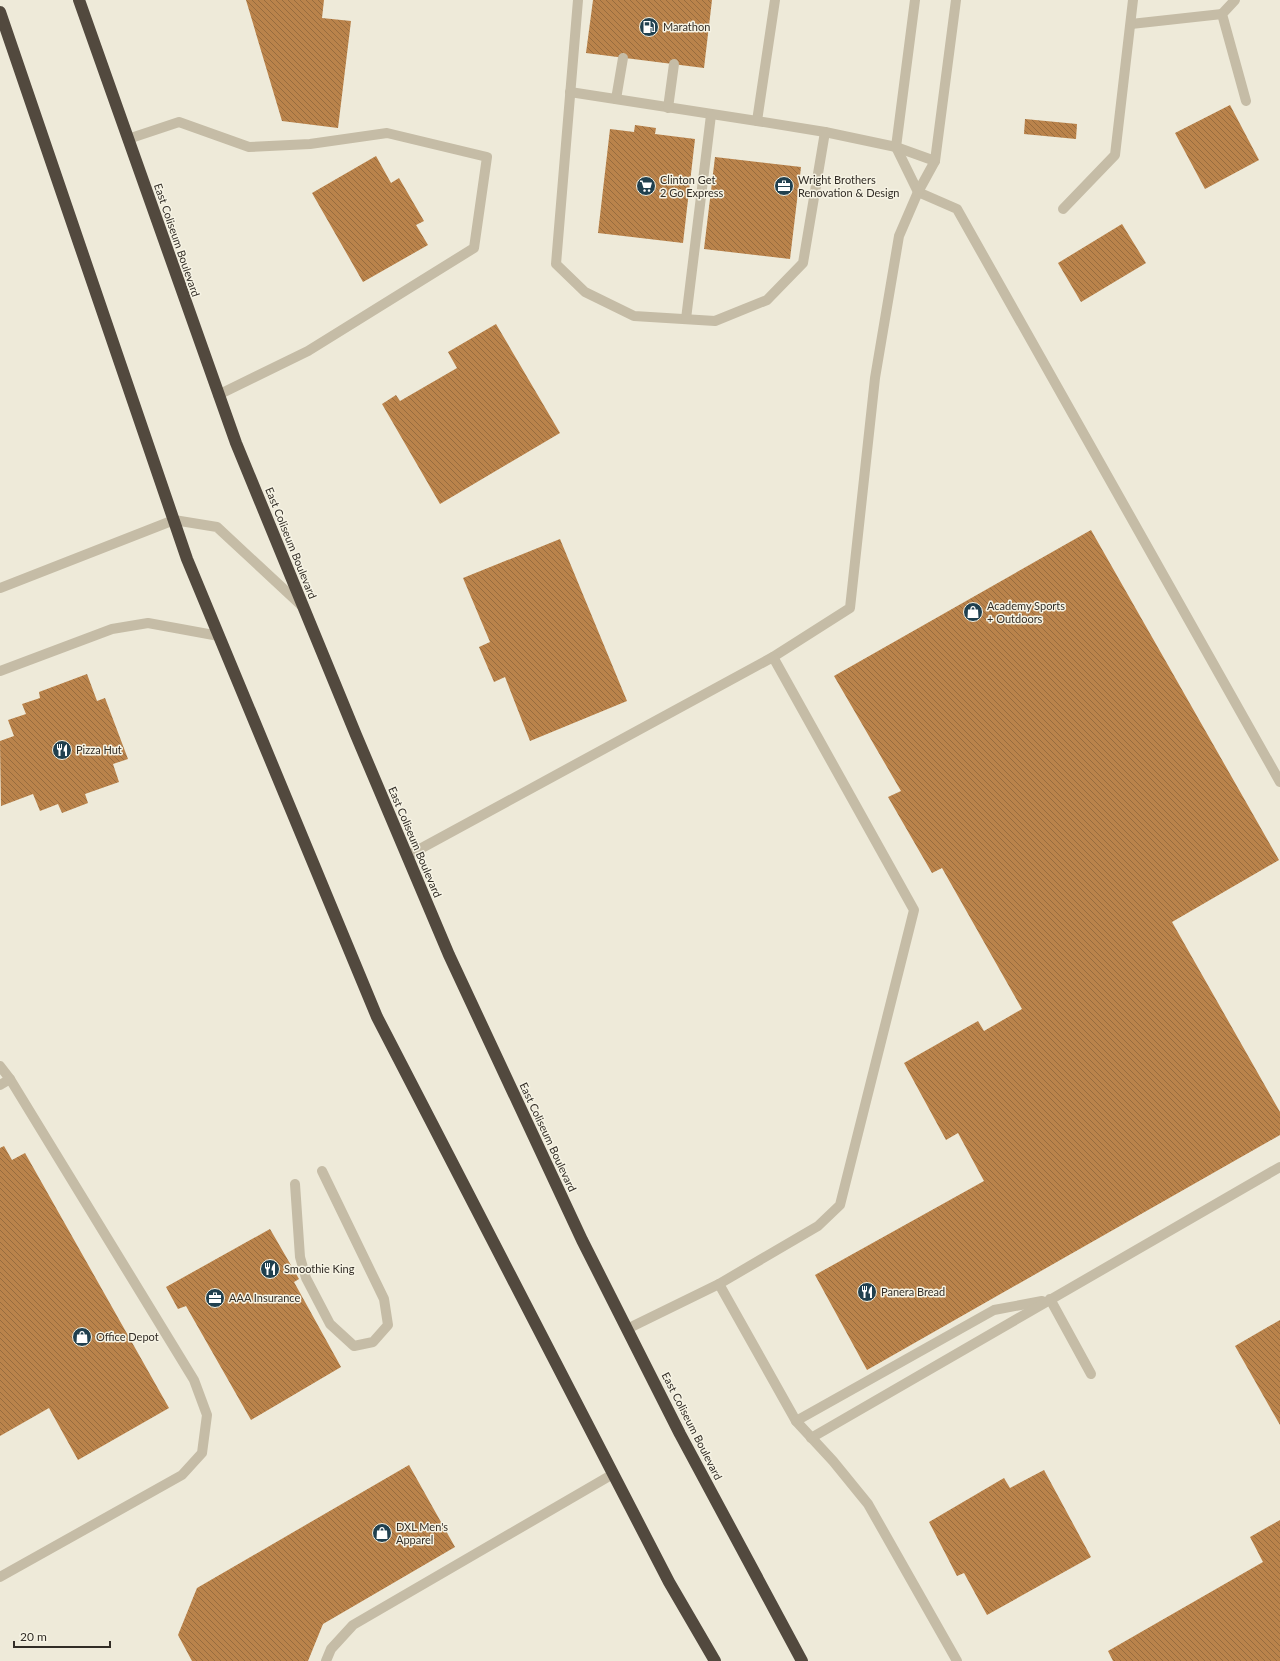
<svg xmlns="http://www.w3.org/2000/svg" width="1280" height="1661" font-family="Lato,sans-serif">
  <defs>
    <pattern id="building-back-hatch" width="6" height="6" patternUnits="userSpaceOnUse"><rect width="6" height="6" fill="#ba834b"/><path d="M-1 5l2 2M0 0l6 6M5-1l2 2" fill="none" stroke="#986c3e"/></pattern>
  </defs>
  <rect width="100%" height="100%" fill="#eeead9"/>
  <g fill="url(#building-back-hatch)">
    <polygon points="246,0 324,0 322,18 351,21 338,128 282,121"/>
    <polygon points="593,0 712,0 704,68 586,53"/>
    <polygon points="1230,105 1259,160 1205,189 1175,133"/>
    <polygon points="1025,119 1077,124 1076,139 1024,134"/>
    <polygon points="635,125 656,128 655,134 695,139 683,243 598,233 610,129 634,132"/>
    <polygon points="376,156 391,183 399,178 424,221 416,225 428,245 363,282 312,193"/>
    <polygon points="715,157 801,167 790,259 704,249"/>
    <polygon points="1122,224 1146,263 1081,302 1058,263"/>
    <polygon points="496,324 560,433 440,504 382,404 396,395 400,401 457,368 448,352"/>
    <polygon points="1091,530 1279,860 1172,922 1280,1112 1280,1135 867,1370 815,1275 984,1181 958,1133 946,1140 904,1063 978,1021 984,1031 1022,1009 942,868 932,873 888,797 901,791 834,676"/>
    <polygon points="560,539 627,701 530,741 505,677 494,682 479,647 490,642 463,578"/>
    <polygon points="87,674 97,701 105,698 128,759 113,764 119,782 85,794 88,803 62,813 58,804 40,811 33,794 1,806 0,741 14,736 8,720 26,714 22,704 40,698 39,692"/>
    <polygon points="4,1146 12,1160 25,1153 169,1408 78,1460 49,1408 0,1436 0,1148"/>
    <polygon points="270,1229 299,1279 294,1282 341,1367 251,1420 186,1306 178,1309 166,1287"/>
    <polygon points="1280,1320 1280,1425 1235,1346"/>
    <polygon points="409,1465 455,1547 323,1624 308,1661 192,1661 178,1635 197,1588"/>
    <polygon points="1044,1470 1091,1557 987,1615 964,1573 957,1576 929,1522 1004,1478 1010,1488"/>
    <polygon points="1280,1520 1280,1661 1113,1661 1108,1651 1263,1562 1250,1537"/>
  </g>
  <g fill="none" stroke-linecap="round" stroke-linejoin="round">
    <g stroke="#c5bca6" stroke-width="10">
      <polyline points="578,0 556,264 585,292 634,316 715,321 767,300 803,263 825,132"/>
      <polyline points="775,0 757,121 825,132 896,147 935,161"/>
      <polyline points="915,0 896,147 918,192 957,209 1280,782"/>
      <polyline points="1235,0 1222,14 1246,101"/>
      <polyline points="1131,24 1222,14"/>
      <polyline points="570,92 757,121"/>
      <polyline points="616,99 623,58"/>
      <polyline points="668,108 674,64"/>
      <polyline points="128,139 179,122 249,147 310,144 387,133 487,157 474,248 308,351 218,395"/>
      <polyline points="1063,209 1115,155 1133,0"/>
      <polyline points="686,319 711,115"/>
      <polyline points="0,588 174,520 217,527 302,606"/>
      <polyline points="0,671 112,629 148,623 219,636"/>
      <polyline points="407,856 773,657 850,608 875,378 899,236 918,192 935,161 956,0"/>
      <polyline points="0,1066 10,1079 194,1380 207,1415 202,1453 182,1475 0,1577"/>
      <polyline points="0,1085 10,1079"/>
      <polyline points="295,1184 300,1257 306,1278 330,1324 354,1346 373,1342 388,1325 384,1299 322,1171"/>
      <polyline points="719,1284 796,1421 833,1461 868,1504 957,1661"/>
      <polyline points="1050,1299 1091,1374"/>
      <polyline points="627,1329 719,1284 818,1226 840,1205 914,910 773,657"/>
      <polyline points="796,1421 994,1310 1042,1301"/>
      <polyline points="811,1438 1280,1167"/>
      <polyline points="326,1661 331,1649 353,1625 613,1474"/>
    </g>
    <g stroke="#52493e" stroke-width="12">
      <polyline points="79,0 236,443 356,735 449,955 582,1240 680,1434 802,1661"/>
      <polyline points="0,12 187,559 377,1017 669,1582 715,1661"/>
    </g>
  </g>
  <defs>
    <symbol id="fuel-disc" viewBox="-11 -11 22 22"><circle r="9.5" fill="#20404f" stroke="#f6f3e4"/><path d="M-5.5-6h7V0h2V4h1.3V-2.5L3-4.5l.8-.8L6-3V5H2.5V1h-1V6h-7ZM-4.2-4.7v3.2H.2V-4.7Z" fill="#fff"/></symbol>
    <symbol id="supermarket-disc" viewBox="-11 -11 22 22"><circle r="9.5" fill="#20404f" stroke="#f6f3e4"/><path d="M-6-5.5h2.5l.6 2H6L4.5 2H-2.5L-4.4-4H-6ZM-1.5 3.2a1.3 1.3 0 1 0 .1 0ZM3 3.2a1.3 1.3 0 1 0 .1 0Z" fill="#fff"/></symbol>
    <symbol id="office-disc" viewBox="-11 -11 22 22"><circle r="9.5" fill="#20404f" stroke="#f6f3e4"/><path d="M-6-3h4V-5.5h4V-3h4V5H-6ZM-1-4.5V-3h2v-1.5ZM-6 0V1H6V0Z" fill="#fff"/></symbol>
    <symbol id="shop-disc" viewBox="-11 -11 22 22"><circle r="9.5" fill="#20404f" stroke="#f6f3e4"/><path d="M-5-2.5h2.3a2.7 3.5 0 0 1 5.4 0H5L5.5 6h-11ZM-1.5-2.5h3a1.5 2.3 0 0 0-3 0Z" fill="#fff"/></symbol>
    <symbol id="restaurant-disc" viewBox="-11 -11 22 22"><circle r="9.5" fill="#20404f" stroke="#f6f3e4"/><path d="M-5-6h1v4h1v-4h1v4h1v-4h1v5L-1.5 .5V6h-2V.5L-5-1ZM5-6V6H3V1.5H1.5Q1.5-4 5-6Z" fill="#fff"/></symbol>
  </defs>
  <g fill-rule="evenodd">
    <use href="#fuel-disc" x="638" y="16" width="22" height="22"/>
    <use href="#supermarket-disc" x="635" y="175" width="22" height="22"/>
    <use href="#office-disc" x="773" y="175" width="22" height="22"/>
    <use href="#shop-disc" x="962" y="601" width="22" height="22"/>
    <use href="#restaurant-disc" x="51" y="739" width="22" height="22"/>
    <use href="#restaurant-disc" x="259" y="1258" width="22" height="22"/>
    <use href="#restaurant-disc" x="856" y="1281" width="22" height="22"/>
    <use href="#office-disc" x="204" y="1287" width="22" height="22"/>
    <use href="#shop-disc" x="71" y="1326" width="22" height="22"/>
    <use href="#shop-disc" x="371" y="1522" width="22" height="22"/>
  </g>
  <g text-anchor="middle" stroke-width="3" stroke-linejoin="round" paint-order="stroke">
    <g font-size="11" fill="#322d26" stroke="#f6f3e4" text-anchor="start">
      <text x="663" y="31">Marathon</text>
      <text x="660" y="184">Clinton Get<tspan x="660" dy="13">2 Go Express</tspan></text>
      <text x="798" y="184">Wright Brothers<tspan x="798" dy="13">Renovation &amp; Design</tspan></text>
      <text x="987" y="610">Academy Sports<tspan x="987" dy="13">+ Outdoors</tspan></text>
      <text x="76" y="754">Pizza Hut</text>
      <text x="284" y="1273">Smoothie King</text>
      <text x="881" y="1296">Panera Bread</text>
      <text x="229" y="1302">AAA Insurance</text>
      <text x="96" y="1341">Office Depot</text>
      <text x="396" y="1531">DXL Men's<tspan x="396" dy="13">Apparel</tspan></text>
    </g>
    <g font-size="11" fill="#322d26" stroke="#f6f3e4">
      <text transform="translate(177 240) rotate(71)" y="4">East Coliseum Boulevard</text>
      <text transform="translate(291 543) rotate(68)" y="4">East Coliseum Boulevard</text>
      <text transform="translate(415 842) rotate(67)" y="4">East Coliseum Boulevard</text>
      <text transform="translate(548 1137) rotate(65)" y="4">East Coliseum Boulevard</text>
      <text transform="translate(692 1426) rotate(63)" y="4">East Coliseum Boulevard</text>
    </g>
  </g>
  <path d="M14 1641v6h96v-6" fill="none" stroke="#322d26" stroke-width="2"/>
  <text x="20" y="1641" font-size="12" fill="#322d26" stroke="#f6f3e4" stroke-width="3" paint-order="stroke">20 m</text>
</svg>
